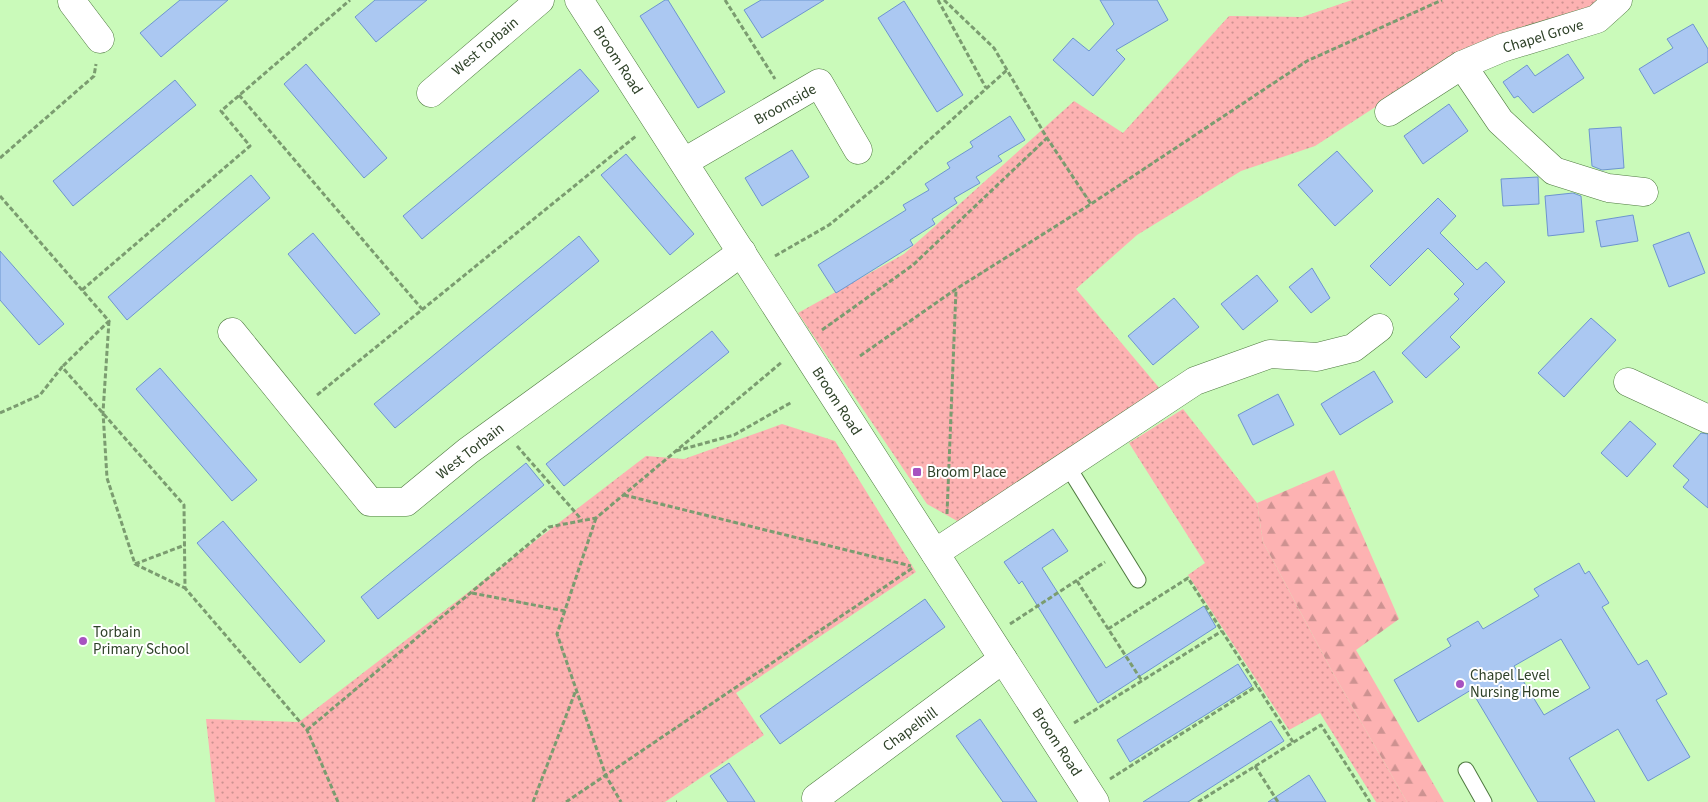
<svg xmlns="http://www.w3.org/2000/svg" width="1708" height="802" font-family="'Source Sans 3',sans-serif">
  <defs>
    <pattern id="grass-dots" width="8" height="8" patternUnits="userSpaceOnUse" patternTransform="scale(1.25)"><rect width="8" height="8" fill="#fdb2b2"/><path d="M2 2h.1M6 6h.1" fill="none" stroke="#cd9291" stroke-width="1.8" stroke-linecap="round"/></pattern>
    <pattern id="forest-firs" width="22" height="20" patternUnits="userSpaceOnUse" patternTransform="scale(1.25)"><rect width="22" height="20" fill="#fdb2b2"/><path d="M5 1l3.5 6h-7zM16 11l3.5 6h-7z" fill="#cd9291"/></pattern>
  </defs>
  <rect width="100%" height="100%" fill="#cafaba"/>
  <g fill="url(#grass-dots)">
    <polygon points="1352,0 1599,0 1587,11 1394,95 1315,146 1241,171 1137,235 1076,289 1161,390 959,522 927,504 798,313 904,254 1074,101 1123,133 1229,16 1302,17"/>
    <polygon points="1183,409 1257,503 1263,542 1333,673 1407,802 1376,802 1320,713 1289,730 1188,575 1205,563 1129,443"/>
    <polygon points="782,424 835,441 916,572 736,693 764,735 665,802 215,802 206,719 299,722 646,456 684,459"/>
  </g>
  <polygon fill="url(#forest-firs)" points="1334,470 1399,619 1356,650 1444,802 1407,802 1333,673 1263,542 1257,503"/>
  <g fill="#abc8f2" stroke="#6d95cf" fill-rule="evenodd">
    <polygon points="180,0 228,0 161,57 140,33"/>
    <polygon points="375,0 427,0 376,42 355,17"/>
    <polygon points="665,0 668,0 725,92 698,108 640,16"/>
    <polygon points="761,0 824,0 762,38 744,10"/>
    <polygon points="1100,0 1157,0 1168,20 1116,50 1125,59 1093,96 1053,60 1073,38 1089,51 1114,24"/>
    <polygon points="904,1 963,95 937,112 878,18"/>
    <polygon points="1693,24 1708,49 1708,62 1654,94 1639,69 1673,48 1667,39"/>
    <polygon points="1568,54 1584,78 1533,113 1518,96 1514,98 1503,82 1527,65 1535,76"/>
    <polygon points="306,64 387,158 364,178 284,84"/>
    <polygon points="580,69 599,91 422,239 403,216"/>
    <polygon points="175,80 196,105 73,206 53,181"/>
    <polygon points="1449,104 1468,131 1423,164 1404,136"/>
    <polygon points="1010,116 1025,140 998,156 1002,161 976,177 980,183 954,198 957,203 932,219 935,224 910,240 913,245 836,293 818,265 906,210 903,205 929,190 925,184 950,168 947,163 973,147 970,142"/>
    <polygon points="1621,127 1624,168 1602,170 1592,166 1589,129"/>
    <polygon points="792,150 809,177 762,206 745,178"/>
    <polygon points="1337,151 1373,191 1335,226 1298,185"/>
    <polygon points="626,154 694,234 670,255 601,175"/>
    <polygon points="251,175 270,198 127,320 108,297"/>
    <polygon points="1538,177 1539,204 1503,206 1501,179"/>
    <polygon points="1573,193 1581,196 1584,232 1548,236 1545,196"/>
    <polygon points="1438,198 1456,216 1440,233 1477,270 1486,262 1505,282 1450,337 1460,347 1426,378 1402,353 1459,299 1454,294 1464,284 1428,248 1390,286 1370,266"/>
    <polygon points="1633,215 1638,241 1601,247 1596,221"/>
    <polygon points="1689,232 1705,273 1669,287 1653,245"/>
    <polygon points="313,233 380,314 355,334 288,254"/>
    <polygon points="579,236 599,261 395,428 374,404"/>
    <polygon points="0,251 64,324 39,345 0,300"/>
    <polygon points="1312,268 1330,298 1311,313 1289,287"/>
    <polygon points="1257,275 1278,301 1243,330 1221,304"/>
    <polygon points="1174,298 1199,327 1153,365 1128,336"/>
    <polygon points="1591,318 1616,340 1564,397 1538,373"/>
    <polygon points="712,331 729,352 564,486 546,464"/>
    <polygon points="160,368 257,480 232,501 136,389"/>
    <polygon points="1374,371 1393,402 1340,435 1321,404"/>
    <polygon points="1278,394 1294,425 1253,445 1238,415"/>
    <polygon points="1630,421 1656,444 1627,477 1601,453"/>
    <polygon points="1701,433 1708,434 1708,508 1683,487 1689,480 1673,466"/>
    <polygon points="526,463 544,485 378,619 361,597"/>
    <polygon points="223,521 325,641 300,663 197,543"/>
    <polygon points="1053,529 1068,551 1042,568 1106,668 1204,606 1216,627 1098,703 1022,581 1019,584 1004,562"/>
    <path d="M1579 563 1585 574 1589 571 1609 603 1602 607 1638 665 1647 660 1667 694 1656 700 1690 757 1648 781 1618 729 1569 758 1595 802H1538L1471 690 1418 722 1394 680 1451 646 1447 639 1478 621 1483 629 1539 596 1534 589ZM1561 639 1590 688 1544 715 1514 666Z"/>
    <polygon points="925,599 945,627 780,744 760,716"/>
    <polygon points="1238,664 1252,686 1130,762 1117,740"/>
    <polygon points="980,719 1037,802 1003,802 956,736"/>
    <polygon points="1271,721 1284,741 1188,802 1143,802"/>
    <polygon points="729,763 755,802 728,802 710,776"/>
    <polygon points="1309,775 1326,802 1268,802"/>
  </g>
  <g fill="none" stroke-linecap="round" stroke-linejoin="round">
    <defs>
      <g id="service">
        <polyline points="1067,465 1138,580"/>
        <polyline points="1466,770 1484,802"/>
      </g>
      <g id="minor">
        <polyline points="74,0 72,2 100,39"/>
        <polyline points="1462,65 1500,121 1554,171 1608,188 1644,192"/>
        <polyline points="431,93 540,0"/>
        <polyline points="1389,112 1462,65 1502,48 1597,19 1618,0"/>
        <polyline points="684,162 819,83 858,150"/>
        <polyline points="232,332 370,502 406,502 468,451 742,252"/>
        <polyline points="1628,382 1708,419"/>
        <polyline points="935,553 1195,381 1270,354 1317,357 1353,348 1379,328"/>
        <polyline points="816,798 1003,659"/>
      </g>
      <polyline id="tertiary" points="579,0 1095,802"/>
    </defs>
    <use href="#service" stroke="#4f7a40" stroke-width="17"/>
    <use href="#minor" stroke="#4f7a40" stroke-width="29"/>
    <use href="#tertiary" stroke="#4f7a40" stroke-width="29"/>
    <g stroke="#7b9c70" stroke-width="3" stroke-dasharray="5 2.5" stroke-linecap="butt">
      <polyline points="725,0 775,79"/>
      <polyline points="938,0 986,88"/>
      <polyline points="944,0 994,48 1047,138 1091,204"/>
      <polyline points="239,95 422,309"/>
      <polyline points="0,158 94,76 96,64"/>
      <polyline points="0,196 109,321 62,367"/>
      <polyline points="775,256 829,225 885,180 1008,69"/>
      <polyline points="82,290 250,146 221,111 350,0"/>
      <polyline points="109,321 103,412 107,478 135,564 185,588"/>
      <polyline points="822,330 913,265 1047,138"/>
      <polyline points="860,356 956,289 1091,204 1307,61 1442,0"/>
      <polyline points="317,395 636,136"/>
      <polyline points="0,413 40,395 62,367 184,505 185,588 307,730 338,802"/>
      <polyline points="517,446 582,520"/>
      <polyline points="676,451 734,435 792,402"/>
      <polyline points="624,495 911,566"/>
      <polyline points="947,514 956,290"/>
      <polyline points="596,518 557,634 606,776 621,802"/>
      <polyline points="135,564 185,545"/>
      <polyline points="1077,581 1142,681"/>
      <polyline points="472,593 565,611"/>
      <polyline points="1010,624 1105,562"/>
      <polyline points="1108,629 1188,578 1293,742"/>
      <polyline points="1074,723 1222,631"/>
      <polyline points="307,730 549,527 596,518 782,362"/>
      <polyline points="1255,766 1278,802"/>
      <polyline points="1110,779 1257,686"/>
      <polyline points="533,802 576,690"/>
      <polyline points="566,802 914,567"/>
      <polyline points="676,802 677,802"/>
      <polyline points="1198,802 1321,725 1370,802"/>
    </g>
    <use href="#service" stroke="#fff" stroke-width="15"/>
    <use href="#minor" stroke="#fff" stroke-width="28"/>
    <use href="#tertiary" stroke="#fff" stroke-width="28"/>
  </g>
  <g fill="#a752c0" stroke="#fff" stroke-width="2">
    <rect x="912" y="467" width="10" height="10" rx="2.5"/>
    <circle cx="83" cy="641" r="5"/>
    <circle cx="1460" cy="684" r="5"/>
  </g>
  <g text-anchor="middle" stroke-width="4" stroke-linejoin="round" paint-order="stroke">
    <g font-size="15" fill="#2e4128" stroke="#fff">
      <text transform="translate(1543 36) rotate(-17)" y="5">Chapel Grove</text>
      <text transform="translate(485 46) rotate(-40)" y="5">West Torbain</text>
      <text transform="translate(618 60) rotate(57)" y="5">Broom Road</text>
      <text transform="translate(785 104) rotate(-29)" y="5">Broomside</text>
      <text transform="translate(837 401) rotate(57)" y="5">Broom Road</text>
      <text transform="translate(470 451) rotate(-38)" y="5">West Torbain</text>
      <text transform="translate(910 729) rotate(-36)" y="5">Chapelhill</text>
      <text transform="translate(1057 742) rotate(57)" y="5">Broom Road</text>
    </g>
    <g font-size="15" fill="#2e4128" stroke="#fff" text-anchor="start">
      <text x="927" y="477">Broom Place</text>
      <text x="93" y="637">Torbain<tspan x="93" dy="17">Primary School</tspan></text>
      <text x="1470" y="680">Chapel Level<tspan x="1470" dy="17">Nursing Home</tspan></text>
    </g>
  </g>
</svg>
